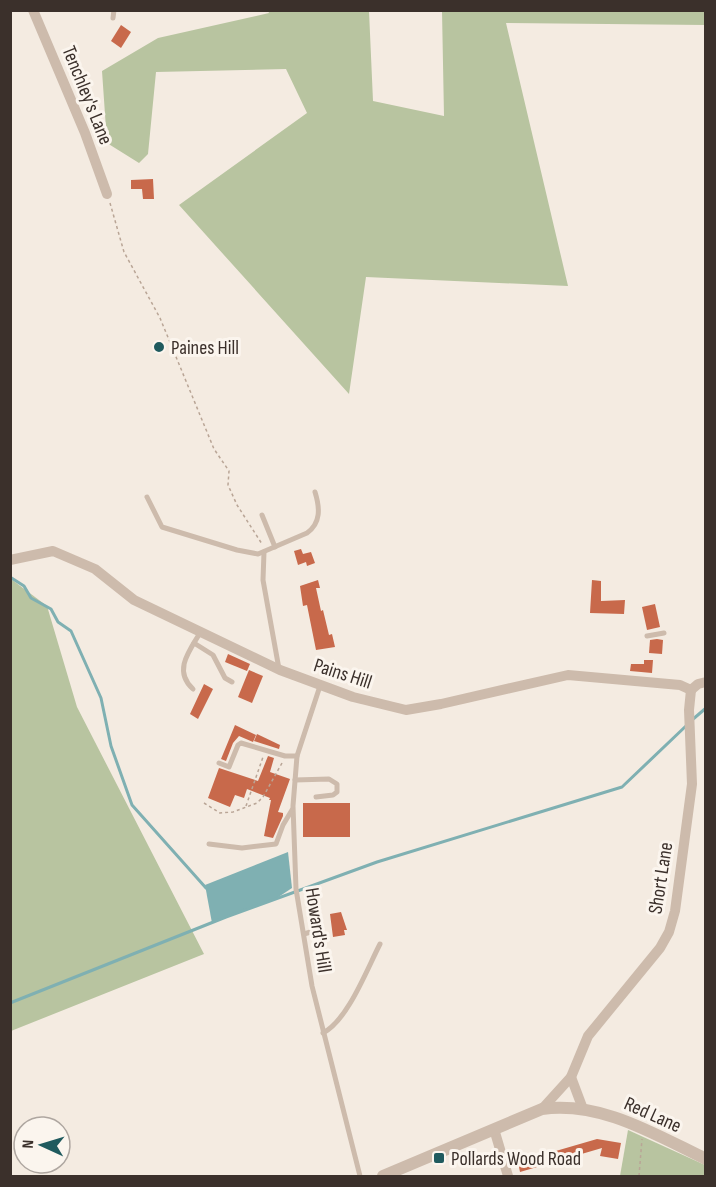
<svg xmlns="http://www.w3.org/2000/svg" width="716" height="1187" font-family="'Sofia Sans Condensed',sans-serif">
  <rect width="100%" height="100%" fill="#f4ebe1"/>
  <g fill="#b8c4a0">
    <polygon points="268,11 369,11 373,101 444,116 442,11 705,11 706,25 506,23 568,286 366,277 349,394 179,205 307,113 286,69 156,72 148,154 139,163 107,143 102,71 158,38 269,13"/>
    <polygon points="11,579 47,606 77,707 204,954 11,1031"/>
    <polygon points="628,1130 705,1165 705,1176 620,1176"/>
  </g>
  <polygon fill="#7fb0b2" points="288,852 292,888 277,898 212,923 205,885"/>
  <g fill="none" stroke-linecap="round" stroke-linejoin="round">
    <g stroke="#7fb0b2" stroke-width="3">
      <polyline points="10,577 24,586 31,598 51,609 58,622 71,631 101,698 111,746 132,805 206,888"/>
      <polyline points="692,720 706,708"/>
      <polyline points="10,1003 226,917 377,862 622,787 687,725"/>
    </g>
  </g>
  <g fill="#c8694b">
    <polygon points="121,25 131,32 121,48 111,41"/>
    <polygon points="153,179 154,199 143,199 142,189 131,189 131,180"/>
    <polygon points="301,549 303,554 311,552 315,563 307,566 306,562 298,565 294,551"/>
    <polygon points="318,580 320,588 316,588 321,611 323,610 329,635 332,634 335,647 316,650 307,605 303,606 300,586"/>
    <polygon points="592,580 601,581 601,601 625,600 624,614 590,613"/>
    <polygon points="655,604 660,627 647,630 642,607"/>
    <polygon points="657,639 663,640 662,654 649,653 650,640"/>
    <polygon points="228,654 250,664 247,671 225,662"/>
    <polygon points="644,660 653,660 652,673 630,671 631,664 644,664"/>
    <polygon points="249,670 263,676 252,703 238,697"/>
    <polygon points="204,684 213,689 198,719 190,714"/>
    <polygon points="235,725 256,735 253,742 239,736 233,743 226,761 221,759"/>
    <polygon points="257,734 280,745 279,749 254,741"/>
    <polygon points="268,756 274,758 270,772 290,779 278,812 283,813 283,816 273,838 264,836 271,800 269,800 270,798 247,789 244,798 235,795 230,807 208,798 219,768 258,781"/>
    <rect x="303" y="803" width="47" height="34"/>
    <polygon points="341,912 347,930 344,930 345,935 333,937 330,914"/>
    <polygon points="597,1139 621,1143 618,1159 600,1156 602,1148 520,1172 518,1162"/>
  </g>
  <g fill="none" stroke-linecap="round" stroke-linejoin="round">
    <g stroke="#b9a596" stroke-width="1.5" stroke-dasharray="3 3" stroke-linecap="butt">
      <polyline points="110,203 124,252 160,318 214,449 229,471 228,485 237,505 262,544"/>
      <polyline points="204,803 220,813 233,812 257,803 263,797 282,763"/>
      <polyline points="246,806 263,757"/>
      <polyline points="639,1176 642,1139"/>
    </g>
    <g stroke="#cdbbac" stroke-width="5">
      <polyline points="113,18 114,10"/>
      <path d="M147 497 162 527 237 550 258 554 307 533C321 523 320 508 315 492"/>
      <polyline points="262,515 275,547"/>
      <polyline points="264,552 263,580 279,669"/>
      <polyline points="647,636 664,633"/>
      <polyline points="194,643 213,655 225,678 232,682"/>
      <polyline points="320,686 297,756 293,806 296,889 312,986 360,1176"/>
      <path d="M193 689C173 671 189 651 200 633"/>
      <polyline points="219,763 229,767 238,745 241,743 285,756 297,756"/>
      <polyline points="295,780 329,779 337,784 337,792 333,795 316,797"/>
      <polyline points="209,844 242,848 276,844 283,825 292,810"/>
      <polyline points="304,934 317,930"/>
      <path d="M323 1033C348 1020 367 969 380 944"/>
    </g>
    <g stroke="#cdbbac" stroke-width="10">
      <polyline points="33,10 85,133 107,194"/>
      <polyline points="10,560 53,551 95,569 134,600 280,670 353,697 406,710 441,704 568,675 680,685 691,690"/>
      <polyline points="691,690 698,684 706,682"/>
      <polyline points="571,1077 583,1109"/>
      <polyline points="542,1109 571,1077 588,1036 660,948 669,932 675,911 692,784 689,710 691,690"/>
      <polyline points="494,1129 508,1176"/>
    </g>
    <path stroke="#cdbbac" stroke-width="12" d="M383 1176 542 1109C601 1101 654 1134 706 1159"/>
  </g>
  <g fill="#1f5a5e" stroke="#fbf5ee" stroke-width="2">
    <circle cx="159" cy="347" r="6"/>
    <rect x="433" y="1152" width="12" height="12" rx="3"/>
  </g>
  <g text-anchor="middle" stroke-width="6" stroke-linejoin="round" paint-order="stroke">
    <g font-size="20" fill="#3b302b" stroke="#fbf5ee">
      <text transform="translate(88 95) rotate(68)" y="7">Tenchley's Lane</text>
      <text transform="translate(343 673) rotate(18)" y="7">Pains Hill</text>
      <text transform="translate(660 878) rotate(-81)" y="7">Short Lane</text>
      <text transform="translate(319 930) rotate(81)" y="7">Howard's Hill</text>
      <text transform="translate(653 1114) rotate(24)" y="7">Red Lane</text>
    </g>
    <g font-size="20" fill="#3b302b" stroke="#fbf5ee" text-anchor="start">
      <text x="171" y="354">Paines Hill</text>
      <text x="451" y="1165">Pollards Wood Road</text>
    </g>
  </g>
  <rect width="716" height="1187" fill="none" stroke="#3b302b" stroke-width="24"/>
  <g transform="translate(42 1145) rotate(274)"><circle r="28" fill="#fbf5ee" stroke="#aea6a0" stroke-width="1.5"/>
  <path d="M0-4.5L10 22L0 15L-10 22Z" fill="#1f5a5e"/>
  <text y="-9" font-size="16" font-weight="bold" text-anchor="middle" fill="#3b302b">N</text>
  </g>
</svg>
